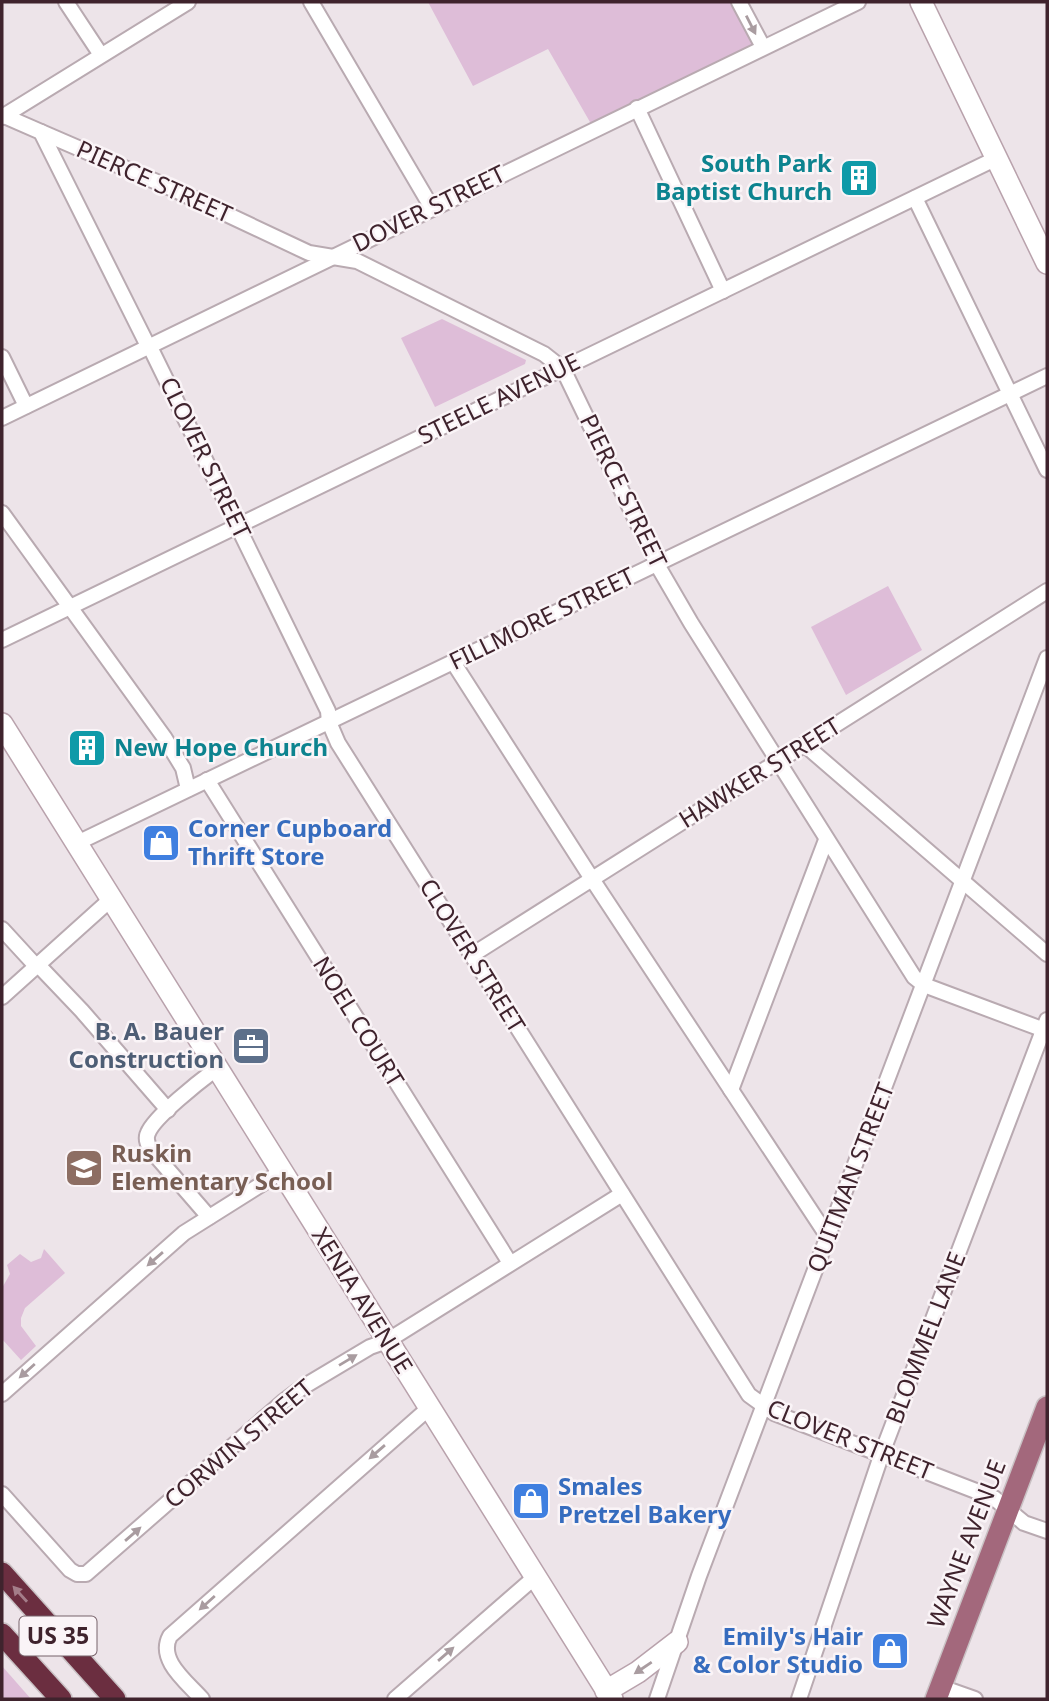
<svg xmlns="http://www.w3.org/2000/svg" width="1049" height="1701" font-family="'Noto Sans',sans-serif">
  <rect width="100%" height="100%" fill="#ede4e9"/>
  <g fill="#debdd8">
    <polygon points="428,2 739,2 763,47 594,129 548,49 473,86"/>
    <polygon points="442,319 526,360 525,364 435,407 401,338"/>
    <polygon points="888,586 922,650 846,695 811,627"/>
    <polygon points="44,1249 65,1273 25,1308 21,1318 21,1326 36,1346 21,1360 2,1339 2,1288 10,1274 7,1265 20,1254 31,1262 41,1258"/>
    <polygon points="2,1666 31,1699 2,1699"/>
  </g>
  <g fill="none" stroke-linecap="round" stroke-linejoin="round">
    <defs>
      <g id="street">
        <polyline points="66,2 101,55"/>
        <polyline points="311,2 432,208"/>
        <polyline points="739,2 763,47"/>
        <polyline points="637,108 723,291"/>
        <polyline points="2,115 41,132 148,346 151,349 328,711 329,722 338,743 749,1395 774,1413 994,1498 1024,1523 1047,1531"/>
        <polyline points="2,117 188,2"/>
        <polyline points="41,132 173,189 309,253 357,261 544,354 563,369 659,568 691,623 914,977 924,985 1047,1031"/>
        <polyline points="915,198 1047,470"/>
        <polyline points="2,357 26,406"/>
        <polyline points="2,418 858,2"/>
        <polyline points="2,513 164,737 183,768 188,789"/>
        <polyline points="2,640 997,158"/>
        <polyline points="453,662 592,879 828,1237"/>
        <polyline points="805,745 1047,954"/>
        <polyline points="207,780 510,1263"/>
        <polyline points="75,844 1047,376"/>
        <polyline points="2,929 36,966 41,968 82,1011 168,1110"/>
        <polyline points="472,955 1047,591"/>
        <polyline points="2,997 110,900"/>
        <polyline points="731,1090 826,840"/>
        <path d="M209 1217 150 1149C148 1144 145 1139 148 1133 154 1117 200 1081 216 1069"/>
        <polyline points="2,1394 184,1233 281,1172"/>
        <polyline points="2,1494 70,1570 77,1574 86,1574 283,1402 303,1387 370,1347 387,1341 622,1194"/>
        <polyline points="941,1687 975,1699"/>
        <path d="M202 1699C187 1682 157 1660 170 1636L429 1408"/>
        <polyline points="395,1699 535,1577"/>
        <polyline points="657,1699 699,1576 1047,658"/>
        <polyline points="799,1699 882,1453 1047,1020"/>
      </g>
      <g id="secondary">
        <polyline points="921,2 1047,263"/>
        <polyline points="2,724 612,1699"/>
        <polyline points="606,1691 638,1672 677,1642"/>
      </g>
      <polyline id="primary" points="936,1699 1047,1407"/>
      <g id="highway">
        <polyline points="2,1573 115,1699"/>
        <polyline points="2,1634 61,1699"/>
      </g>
    </defs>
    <use href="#street" stroke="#b9aab1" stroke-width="18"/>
    <use href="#secondary" stroke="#b9a2ac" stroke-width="24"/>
    <use href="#primary" stroke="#c9c1c4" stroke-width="24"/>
    <use href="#highway" stroke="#c9c1c4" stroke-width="24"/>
    <use href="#street" stroke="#fff" stroke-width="14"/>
    <use href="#secondary" stroke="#fff" stroke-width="21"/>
    <use href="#primary" stroke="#a3687c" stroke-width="21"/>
    <use href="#highway" stroke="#6b2e40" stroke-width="21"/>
  </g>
  <defs><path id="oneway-solid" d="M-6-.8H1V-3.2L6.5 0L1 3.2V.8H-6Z" transform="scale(1.75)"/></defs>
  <g fill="#a99ca0">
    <use href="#oneway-solid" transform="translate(751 25) rotate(63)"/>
    <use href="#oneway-solid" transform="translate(155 1259) rotate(139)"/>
    <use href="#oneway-solid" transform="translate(348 1360) rotate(-31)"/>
    <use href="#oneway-solid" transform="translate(27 1371) rotate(138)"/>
    <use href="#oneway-solid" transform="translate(377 1452) rotate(139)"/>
    <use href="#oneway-solid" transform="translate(133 1534) rotate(-41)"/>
    <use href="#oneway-solid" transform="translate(207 1603) rotate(138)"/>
    <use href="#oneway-solid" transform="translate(446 1654) rotate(-41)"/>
    <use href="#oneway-solid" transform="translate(643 1668) rotate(146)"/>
  </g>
  <use fill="#a47d89" href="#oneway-solid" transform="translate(20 1594) rotate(-132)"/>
  <defs>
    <symbol id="building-square" viewBox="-11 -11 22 22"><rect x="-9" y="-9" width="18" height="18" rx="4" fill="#0f9aa8" stroke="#faf4f7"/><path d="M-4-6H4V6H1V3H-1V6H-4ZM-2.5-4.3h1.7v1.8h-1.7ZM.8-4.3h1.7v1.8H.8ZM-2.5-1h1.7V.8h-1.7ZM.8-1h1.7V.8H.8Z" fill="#fff"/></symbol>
    <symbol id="shop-square" viewBox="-11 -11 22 22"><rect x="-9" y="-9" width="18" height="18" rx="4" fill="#3f7fe0" stroke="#faf4f7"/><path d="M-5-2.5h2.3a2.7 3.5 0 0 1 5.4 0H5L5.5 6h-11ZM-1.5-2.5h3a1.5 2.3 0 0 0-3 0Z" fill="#fff"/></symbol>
    <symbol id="office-square" viewBox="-11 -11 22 22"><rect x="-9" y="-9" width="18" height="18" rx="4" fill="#5c6f8a" stroke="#faf4f7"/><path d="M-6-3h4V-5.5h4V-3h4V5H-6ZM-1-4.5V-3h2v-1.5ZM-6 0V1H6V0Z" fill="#fff"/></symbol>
    <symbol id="school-square" viewBox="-11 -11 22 22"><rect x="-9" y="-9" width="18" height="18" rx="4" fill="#8d6e63" stroke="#faf4f7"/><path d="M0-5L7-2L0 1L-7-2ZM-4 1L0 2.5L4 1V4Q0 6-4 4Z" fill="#fff"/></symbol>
  </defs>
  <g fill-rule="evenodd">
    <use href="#building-square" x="837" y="156" width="44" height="44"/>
    <use href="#building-square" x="65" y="726" width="44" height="44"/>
    <use href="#shop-square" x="139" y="821" width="44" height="44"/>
    <use href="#office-square" x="229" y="1024" width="44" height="44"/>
    <use href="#school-square" x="62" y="1146" width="44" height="44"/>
    <use href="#shop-square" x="509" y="1479" width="44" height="44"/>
    <use href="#shop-square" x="868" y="1629" width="44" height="44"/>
  </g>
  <g text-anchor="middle" stroke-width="5" stroke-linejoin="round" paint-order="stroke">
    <rect fill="#faf4f7" stroke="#77626a" stroke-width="2" x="19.5" y="1616.5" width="77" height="39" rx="5"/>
    <g font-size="23" font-weight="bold" fill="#3f232d">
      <text x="58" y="1644">US 35</text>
    </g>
    <g font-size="24" font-weight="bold" fill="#0d838f" stroke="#faf4f7" text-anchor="end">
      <text x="832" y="172">South Park<tspan x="832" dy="28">Baptist Church</tspan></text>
      <text x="114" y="756" text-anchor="start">New Hope Church</text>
    </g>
    <g font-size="24" fill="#3f232d" stroke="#faf4f7">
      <text transform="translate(154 182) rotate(24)" y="8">PIERCE STREET</text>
      <text transform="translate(429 209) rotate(-26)" y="8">DOVER STREET</text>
      <text transform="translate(499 399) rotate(-26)" y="8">STEELE AVENUE</text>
      <text transform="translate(205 458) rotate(64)" y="8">CLOVER STREET</text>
      <text transform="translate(623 491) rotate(64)" y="8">PIERCE STREET</text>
      <text transform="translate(542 619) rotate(-26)" y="8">FILLMORE STREET</text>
      <text transform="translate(760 773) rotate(-32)" y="8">HAWKER STREET</text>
      <text transform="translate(472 956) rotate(58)" y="8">CLOVER STREET</text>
      <text transform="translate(358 1022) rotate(58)" y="8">NOEL COURT</text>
      <text transform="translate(851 1178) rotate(-69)" y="8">QUITMAN STREET</text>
      <text transform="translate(362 1301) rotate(58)" y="8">XENIA AVENUE</text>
      <text transform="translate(926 1338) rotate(-69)" y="8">BLOMMEL LANE</text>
      <text transform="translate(850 1440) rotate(22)" y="8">CLOVER STREET</text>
      <text transform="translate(239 1444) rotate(-40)" y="8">CORWIN STREET</text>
      <text transform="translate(967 1544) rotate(-69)" y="8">WAYNE AVENUE</text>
    </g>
    <g font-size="24" font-weight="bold" fill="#366cbe" stroke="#faf4f7" text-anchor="start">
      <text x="188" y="837">Corner Cupboard<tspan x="188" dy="28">Thrift Store</tspan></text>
      <text x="558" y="1495">Smales<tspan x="558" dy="28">Pretzel Bakery</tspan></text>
      <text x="863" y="1645" text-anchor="end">Emily's Hair<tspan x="863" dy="28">&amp; Color Studio</tspan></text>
    </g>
    <g font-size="24" font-weight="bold" fill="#4e5e75" stroke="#faf4f7" text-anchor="end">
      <text x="224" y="1040">B. A. Bauer<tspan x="224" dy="28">Construction</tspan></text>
    </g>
    <g font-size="24" font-weight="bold" fill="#785e54" stroke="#faf4f7" text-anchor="start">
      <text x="111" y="1162">Ruskin<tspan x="111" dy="28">Elementary School</tspan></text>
    </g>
  </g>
  <rect width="1049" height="1701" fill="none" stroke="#3f232d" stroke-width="7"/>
</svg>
